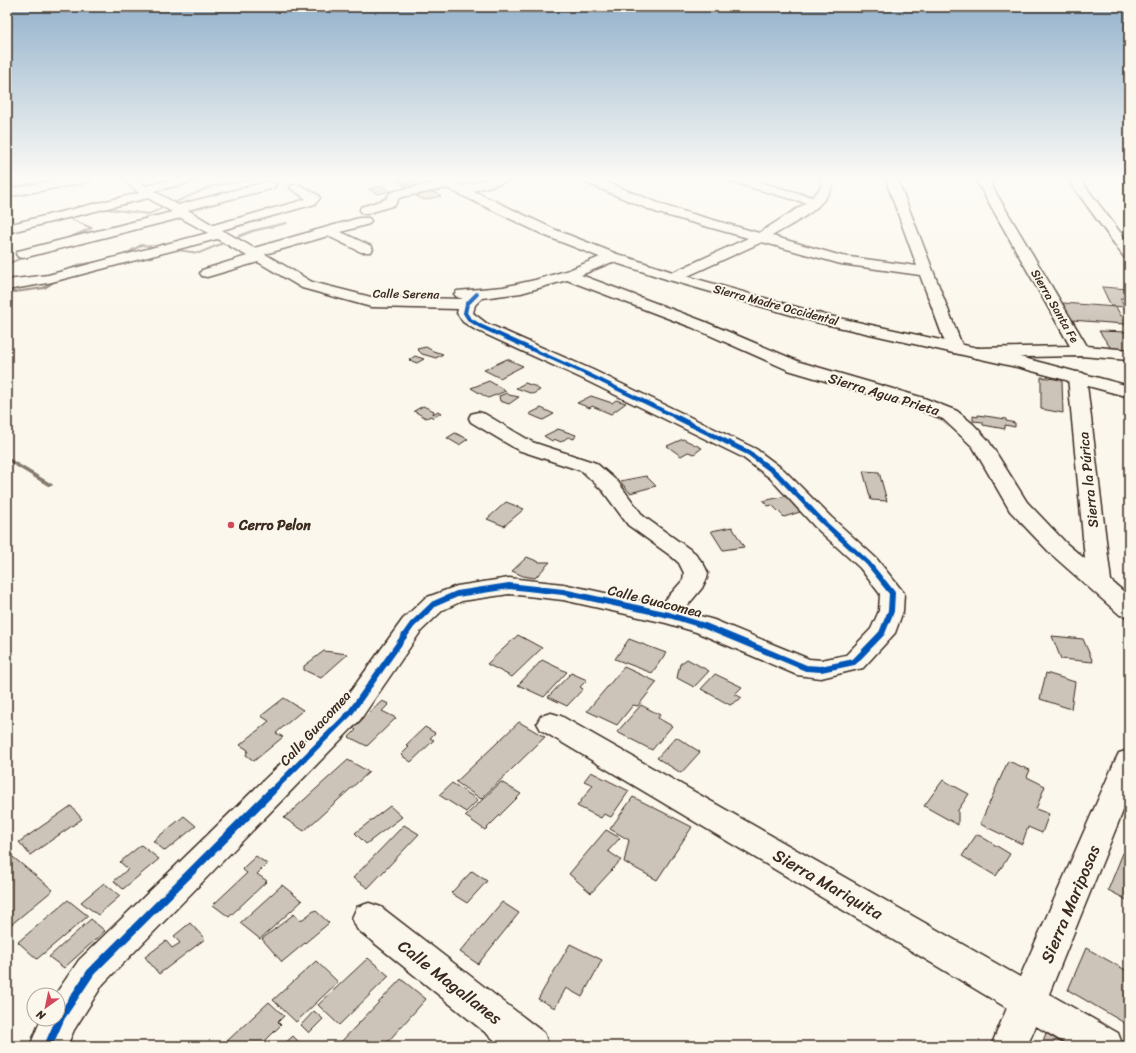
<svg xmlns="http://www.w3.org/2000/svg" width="1136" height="1053" font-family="Sriracha,sans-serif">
  <rect width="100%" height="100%" fill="#fbf7ec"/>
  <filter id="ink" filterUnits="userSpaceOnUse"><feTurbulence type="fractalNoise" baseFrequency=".025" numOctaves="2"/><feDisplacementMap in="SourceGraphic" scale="8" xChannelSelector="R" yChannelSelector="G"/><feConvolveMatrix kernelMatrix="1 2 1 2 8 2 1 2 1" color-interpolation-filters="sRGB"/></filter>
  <g filter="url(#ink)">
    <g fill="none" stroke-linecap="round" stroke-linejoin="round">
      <g fill="#85796d" fill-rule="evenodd">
        <polygon points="259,178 267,178 213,187 149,215 99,209 97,208 99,207 149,213 211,185"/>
        <polygon points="78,205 90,206 92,207 90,208 80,207 68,217 94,228 63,242 61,242 61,240 89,228 64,217"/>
        <polygon points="286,222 288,223 287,224 253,232 199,254 142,246 118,260 115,259 141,244 199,252 251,230"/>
        <polygon points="29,254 32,255 7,265 7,263"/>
        <polygon points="106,260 108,261 107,262 79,266 45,289 7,294 7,292 43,287 77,264"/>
        <polygon points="7,457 52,484 53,485 52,486 48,486 7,461"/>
      </g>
    </g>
    <g fill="#ccc4b9" stroke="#3b2a1e">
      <polygon points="401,178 415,178 417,179 402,183 395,179"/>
      <polygon points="425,179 432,183 409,188 402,185"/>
      <polygon points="382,186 391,191 377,194 369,189"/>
      <polygon points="433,192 441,196 424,200 416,196"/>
      <polygon points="1102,287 1129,289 1129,299 1120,298 1125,307 1111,306"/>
      <polygon points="1063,303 1116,307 1121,316 1129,317 1129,326 1124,324 1071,320"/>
      <polygon points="1099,331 1129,332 1129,351 1112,350"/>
      <polygon points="426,347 433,351 443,354 436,358 422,354 417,349"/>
      <polygon points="415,356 424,359 417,363 409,360"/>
      <polygon points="507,359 523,366 500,378 484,370"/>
      <polygon points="1041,377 1062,380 1063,413 1041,409"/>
      <polygon points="489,381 506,391 488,398 471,388"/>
      <polygon points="525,383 534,386 540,390 533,394 516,388"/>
      <polygon points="507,393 509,395 519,397 509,404 500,401 499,396"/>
      <polygon points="591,396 612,403 616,400 626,403 611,414 592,406 590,408 577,403"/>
      <polygon points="423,406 434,411 433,414 438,411 441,413 433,418 431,416 426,418 414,411"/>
      <polygon points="541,408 554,414 543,420 529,414"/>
      <polygon points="978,415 1006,419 1006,421 1015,423 1015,427 1005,425 1005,429 983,425 983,422 973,421 973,416 978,417"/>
      <polygon points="558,429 576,435 574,439 568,437 561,442 554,439 552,441 544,436"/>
      <polygon points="455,433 468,439 459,445 447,438"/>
      <polygon points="683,439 702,448 694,454 688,452 681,456 667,446"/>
      <polygon points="863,471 879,472 887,501 871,500"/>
      <polygon points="646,476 656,486 630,493 620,481"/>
      <polygon points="786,496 800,512 784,517 772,505 768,506 763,501"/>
      <polygon points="506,502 524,509 504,526 487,519"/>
      <polygon points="732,527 744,547 723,550 711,531"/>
      <polygon points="527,557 539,562 550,562 535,578 523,576 512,571"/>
      <polygon points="518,635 542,648 512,677 487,664"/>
      <polygon points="1052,636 1083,639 1093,662 1061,659"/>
      <polygon points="629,639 666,653 652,673 615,659"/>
      <polygon points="324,651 348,654 321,678 304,670 304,666"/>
      <polygon points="687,659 709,671 694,687 677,678 680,664"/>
      <polygon points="542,660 567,672 544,697 518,685"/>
      <polygon points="624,667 657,682 638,706 633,705 617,725 587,711"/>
      <polygon points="571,673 587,680 580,687 583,689 567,706 548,697"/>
      <polygon points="1046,673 1075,682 1071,709 1040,699"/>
      <polygon points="715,674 742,687 735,694 742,698 730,705 701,689"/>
      <polygon points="284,698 303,710 276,733 283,737 254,761 246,755 248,750 240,745 269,721 261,716"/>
      <polygon points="382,701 389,704 382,711 396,718 367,746 349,737 356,730 353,728"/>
      <polygon points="641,705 660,715 658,718 672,726 652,750 617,732"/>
      <polygon points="519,722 545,737 481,799 456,782"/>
      <polygon points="425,727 435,733 430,738 434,740 411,762 401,755 409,747 406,745"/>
      <polygon points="676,737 700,752 681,773 657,758"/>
      <polygon points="348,760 369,772 304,831 284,818"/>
      <polygon points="1008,761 1030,770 1027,777 1045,786 1036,809 1049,814 1042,833 1028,827 1022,844 980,824"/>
      <polygon points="591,772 629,791 611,817 604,814 601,818 577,806 593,785 584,781"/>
      <polygon points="943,780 969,794 958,810 958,825 924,806"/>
      <polygon points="501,782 521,794 485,830 465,816"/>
      <polygon points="452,783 478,800 466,812 439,795"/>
      <polygon points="633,797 692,827 657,880 624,862 629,840 610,829"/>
      <polygon points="71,806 82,819 30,855 19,842"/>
      <polygon points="390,806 402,817 366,844 355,833"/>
      <polygon points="184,816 196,826 165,851 153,841"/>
      <polygon points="404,825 419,834 368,888 353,878"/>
      <polygon points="606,830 620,838 608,851 621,860 591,893 569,874"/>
      <polygon points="977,834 1010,854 996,876 962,856"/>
      <polygon points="141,845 159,859 123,889 114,881 128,869 120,862"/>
      <polygon points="8,853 53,890 7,928 7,854"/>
      <polygon points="1123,853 1129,856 1129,901 1108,890"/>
      <polygon points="256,856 267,864 257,874 267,881 229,917 213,905 247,873 242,869"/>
      <polygon points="472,871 487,881 467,903 451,893"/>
      <polygon points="104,883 120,896 98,915 81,902"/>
      <polygon points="282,885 302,901 260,939 240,923"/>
      <polygon points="68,900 88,916 37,959 18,942"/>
      <polygon points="502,902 519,913 478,964 460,952"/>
      <polygon points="315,910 329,923 282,962 262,939 294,914 300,921"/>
      <polygon points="91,919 105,931 64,968 49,957"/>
      <polygon points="190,923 205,939 159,974 145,957 166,941 172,948 180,943 174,936"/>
      <polygon points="570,944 602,960 582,997 566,988 555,1008 538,999"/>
      <polygon points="1086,948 1129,972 1128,1025 1068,990"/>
      <polygon points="368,958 389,976 339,1025 318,1005"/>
      <polygon points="316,961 338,982 296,1022 273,1000"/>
      <polygon points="401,979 426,999 384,1046 337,1046"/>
      <polygon points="269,1002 284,1016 278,1022 281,1025 260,1046 228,1046 225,1043"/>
      <polygon points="314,1011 323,1019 309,1033 301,1025"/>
      <polygon points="1046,1033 1067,1046 1041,1046"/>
      <polygon points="293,1036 303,1046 282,1046"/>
    </g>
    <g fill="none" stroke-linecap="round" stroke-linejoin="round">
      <defs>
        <g id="minor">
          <polygon points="68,178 93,178 87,182 7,197 7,189"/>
          <polygon points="122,178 135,178 145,186 178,178 199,178 197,181 154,191 178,205 270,181 276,185 274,188 188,210 213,225 300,201 306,199 290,188 292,185 300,185 318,195 320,198 315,204 222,230 254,248 359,218 369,218 371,221 369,224 341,232 371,246 373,249 371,252 361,252 328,236 265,254 312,282 371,297 463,299 457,297 454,294 457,291 503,287 535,280 569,270 607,254 617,254 619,257 617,260 581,275 703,321 800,362 924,398 957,411 973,424 988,440 1027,502 1067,544 1085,559 1068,377 1071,373 1077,372 1083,373 1086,377 1111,581 1129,596 1129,617 1120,615 1051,554 1010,511 973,447 943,419 910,406 788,370 691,327 567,280 521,293 482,298 475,305 473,313 486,323 593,370 756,449 784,470 831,517 876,558 904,593 903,611 895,633 863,668 821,678 797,675 696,632 666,623 563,600 509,594 462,601 443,610 421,631 360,720 103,984 74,1030 67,1046 30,1046 41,1019 58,1019 58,995 55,995 79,960 340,706 403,619 425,598 457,586 509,578 563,584 661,605 683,580 684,573 679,563 671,556 628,525 603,491 582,471 518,450 471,422 469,418 471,414 478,412 485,414 532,442 596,463 618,482 643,516 695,553 704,565 708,573 707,578 702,588 683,611 714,620 809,659 821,660 846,655 871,629 879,611 880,594 860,568 815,527 770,478 742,457 581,378 474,329 463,322 457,313 458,309 371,307 302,288 258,262 207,277 202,276 200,273 202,270 247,256 217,239 48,283 7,290 7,280 48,275 208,233 181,218 23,258 18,257 16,254 18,251 172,212 148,198 7,233 7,225 139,193"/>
          <polygon points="491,178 511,178 509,181 461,194 455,190 457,187"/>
          <path d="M580 178H596L668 207 759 233 806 203 728 181 726 178H745L812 197 820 189 823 178H835C828 208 797 221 772 236L842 256 917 266 885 178H897L963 348 961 352 955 353 949 352 947 348 920 275 841 264 762 242 679 280H669L667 277 669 274 748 238 658 213 582 181Z"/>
          <polygon points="975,178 987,178 1087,346 1129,350 1129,360 1081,356 978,358 972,357 969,353 972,349 978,348 1070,346"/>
          <polygon points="1067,178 1079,178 1129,244 1129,258 1124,257"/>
          <polygon points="448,180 452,181 454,184 452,187 402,197 399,198 395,205 366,214 361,213 360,210 361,207 386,199 390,193 395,191"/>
          <polygon points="551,713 561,716 1020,977 1115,761 1119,753 1129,750 1129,796 1049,994 1118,1033 1123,1046 1070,1046 1036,1026 1027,1046 991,1046 1007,1008 541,730 537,723 541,716"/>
          <polygon points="369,903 381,907 544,1033 549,1046 502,1046 357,929 352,918 357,907"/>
        </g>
        <polygon id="tertiary" points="430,178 446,178 556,230 617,254 679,274 825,315 1024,358 1129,386 1129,397 1021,368 816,322 669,280 607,260 546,236 432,181"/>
      </defs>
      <use href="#minor" stroke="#3b2a1e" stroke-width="3"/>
      <use href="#tertiary" stroke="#3b2a1e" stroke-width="3"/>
      <use href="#minor" fill="#fbf7ec" fill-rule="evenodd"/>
      <use href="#tertiary" fill="#fbf7ec" fill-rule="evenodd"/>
      <defs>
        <polyline id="cycleway-far3" points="477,294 467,304 465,313 469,319 480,326 587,374 676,417"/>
        <polyline id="cycleway-far2" points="674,416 749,453 777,474 823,522 868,563 885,584"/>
        <polyline id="cycleway-far1" points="271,792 350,713 412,625 434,604 457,594 509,586 563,592 669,615 705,626 806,668 821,669 854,662 882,633 891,611 892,593 884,583"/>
        <polyline id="cycleway" points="48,1046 61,1017 91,972 272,791"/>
      </defs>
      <use href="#cycleway-far3" stroke="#fbf7ec" stroke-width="6"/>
      <use href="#cycleway-far2" stroke="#fbf7ec" stroke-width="8"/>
      <use href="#cycleway-far1" stroke="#fbf7ec" stroke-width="8"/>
      <use href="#cycleway" stroke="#fbf7ec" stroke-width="10"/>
      <use href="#cycleway-far3" stroke="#0057b8" stroke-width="4"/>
      <use href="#cycleway-far2" stroke="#0057b8" stroke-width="5"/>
      <use href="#cycleway-far1" stroke="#0057b8" stroke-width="6"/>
      <use href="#cycleway" stroke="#0057b8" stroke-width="8"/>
    </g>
  </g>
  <linearGradient id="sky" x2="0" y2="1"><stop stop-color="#94b2cc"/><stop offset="0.55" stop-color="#fdfbf6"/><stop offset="1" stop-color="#fdfbf6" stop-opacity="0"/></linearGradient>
  <rect width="1136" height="325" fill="url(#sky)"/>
  <circle fill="#d1495b" stroke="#fbf7ec" stroke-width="1.5" cx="231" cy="525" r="4"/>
  <g text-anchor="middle" stroke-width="4" stroke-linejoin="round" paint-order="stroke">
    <g font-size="12" fill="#3b2a1e" stroke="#fbf7ec">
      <text transform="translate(406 294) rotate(1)" y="4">Calle Serena</text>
      <text transform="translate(776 305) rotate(15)" y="4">Sierra Madre Occidental</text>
      <text transform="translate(1055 306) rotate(60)" y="4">Sierra Santa Fe</text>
    </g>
    <g font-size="14" fill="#3b2a1e" stroke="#fbf7ec">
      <text transform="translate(884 394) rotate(17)" y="5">Sierra Agua Prieta</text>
      <text transform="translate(1088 480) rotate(-96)" y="5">Sierra la Púrica</text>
      <text transform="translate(655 601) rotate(14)" y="5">Calle Guacomea</text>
      <text transform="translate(315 728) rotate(-47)" y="5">Calle Guacomea</text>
    </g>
    <g font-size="14" font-weight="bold" fill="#3b2a1e" stroke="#fbf7ec" text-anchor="start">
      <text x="239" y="530">Cerro Pelon</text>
    </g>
    <g font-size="17" fill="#3b2a1e" stroke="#fbf7ec">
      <text transform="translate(828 884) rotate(30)" y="6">Sierra Mariquita</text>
      <text transform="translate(1070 904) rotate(-67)" y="6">Sierra Mariposas</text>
      <text transform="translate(450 982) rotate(38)" y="6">Calle Magallanes</text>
    </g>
  </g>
  <rect width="1136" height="1053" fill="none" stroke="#fbf7ec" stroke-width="24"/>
  <rect x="12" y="12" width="1112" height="1029" fill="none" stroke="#3b2a1e" stroke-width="1.5" filter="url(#ink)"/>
  <g transform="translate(46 1007) rotate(213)"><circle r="19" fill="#fbf7ec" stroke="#aea59a"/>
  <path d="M0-3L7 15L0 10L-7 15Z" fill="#d1495b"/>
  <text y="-6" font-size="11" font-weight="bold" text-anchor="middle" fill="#3b2a1e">N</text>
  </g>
</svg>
